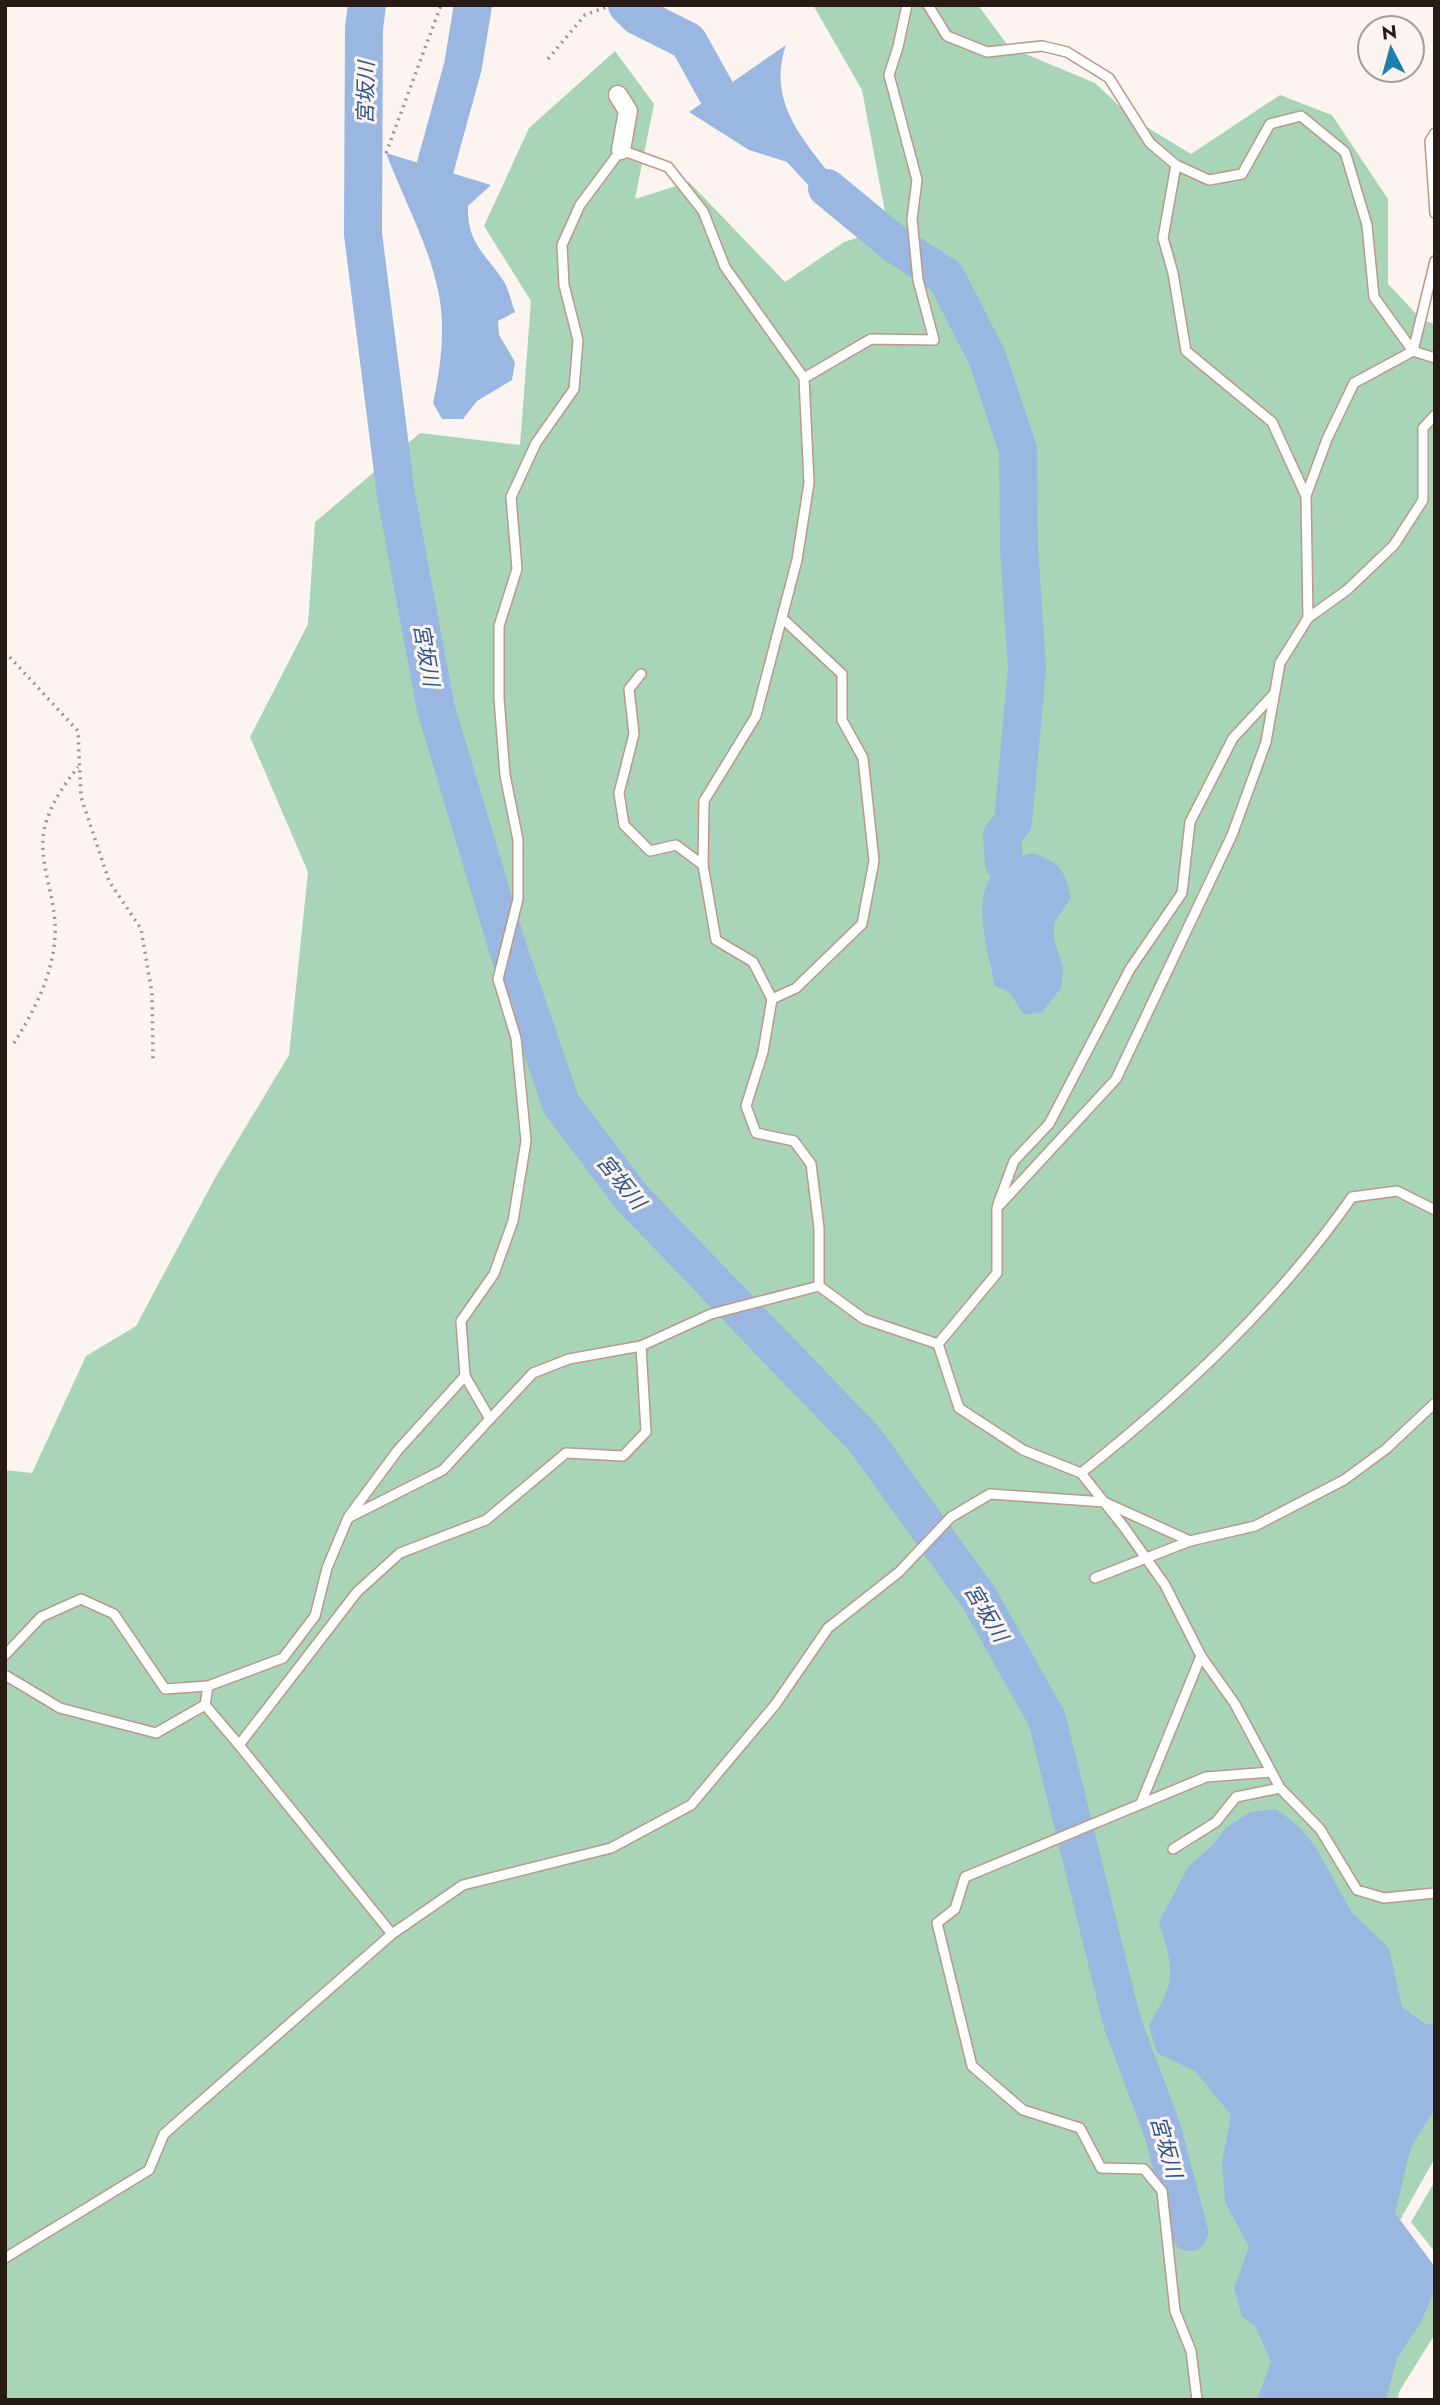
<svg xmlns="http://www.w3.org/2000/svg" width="1440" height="2405" font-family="Jost,'Noto Sans JP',sans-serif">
  <rect width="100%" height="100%" fill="#fcf4f0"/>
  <g fill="#a8d4b7">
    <polygon points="813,5 978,5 1009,47 1095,83 1132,118 1191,154 1280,95 1332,115 1388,199 1388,284 1422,320 1435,324 1435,2158 1395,2229 1435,2279 1435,2334 1399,2392 1398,2400 5,2400 5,1470 32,1473 86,1356 136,1326 215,1178 289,1055 308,872 250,737 308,624 315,522 420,433 520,445 531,301 484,226 529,128 615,51 654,104 635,199 689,182 785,282 844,242 888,228 862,90"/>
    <polygon points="1435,2181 1435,2252 1411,2222"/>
  </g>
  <g fill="#99b7e1">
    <path d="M786 45C767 100 801 138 834 179L827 188 810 187 787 162 749 150 689 112Z"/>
    <path d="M386 153 491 185 468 206C467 243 484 252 503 280 509 289 511 302 515 312L498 321 499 335 515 362 512 380 477 401 463 419H442L433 403C441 367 446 326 438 290 428 243 403 198 386 153Z"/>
    <path d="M1032 853C1061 863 1064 869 1071 898L1054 923V939L1063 968 1061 988 1042 1012 1024 1015 1010 993 995 986C988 950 969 898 997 868 1006 859 1021 857 1032 853Z"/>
    <path d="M1276 1809 1297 1825 1315 1846 1352 1913 1389 1948 1402 2007 1425 2024H1435V2109L1411 2147 1395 2213 1435 2267V2289L1421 2322 1397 2358 1386 2400H1257L1271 2361 1255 2326 1242 2317 1234 2288 1249 2247 1225 2202 1222 2162 1231 2115 1195 2071 1157 2053 1149 2025C1177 1980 1174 1970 1159 1922L1188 1867 1213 1845 1226 1828 1250 1812Z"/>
  </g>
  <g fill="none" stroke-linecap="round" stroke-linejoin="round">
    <g stroke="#99b7e1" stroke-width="38">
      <polyline points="367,5 364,28 363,234 396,495 436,709 508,949 561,1104 633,1199 865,1440 979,1598 1047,1719 1122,2022 1163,2132 1189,2232"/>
      <polyline points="627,5 638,16 688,41 717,93"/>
      <polyline points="435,168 463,66 473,5"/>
      <polyline points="827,188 895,244 946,277 987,357 1018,450 1019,547 1027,669 1013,822 1002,836 1004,863"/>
    </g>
    <defs>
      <g id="lane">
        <polyline points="928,5 947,36 987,52 1042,46 1067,52 1109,78 1150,143 1176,165 1163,238 1173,273 1186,351 1272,422 1306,496 1308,618 1280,663 1266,742 1232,835 1116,1079 997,1208 997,1273 938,1344"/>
        <polyline points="1435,133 1430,141 1435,213"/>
        <polyline points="1176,165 1209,180 1242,174 1270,124 1301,116 1345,152 1367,225 1374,297 1413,351 1435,358"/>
        <polyline points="804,378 871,339 934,340 918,280 912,219 917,180 889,75 898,47 907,5"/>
        <polyline points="1306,496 1327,439 1354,383 1413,351 1435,261"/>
        <polyline points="1308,618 1347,590 1394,545 1423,500 1423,428 1435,415"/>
        <polyline points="641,674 629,689 634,734 619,793 624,825 650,851 676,845 703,865"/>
        <polyline points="772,999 796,988 862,924 874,861 863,758 842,720 842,674 782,618"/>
        <polyline points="998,1204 1014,1161 1049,1124 1130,969 1182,893 1190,822 1233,738 1273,695"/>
        <polyline points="641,1346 711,1314 819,1286"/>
        <path d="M1081 1473C1183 1392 1277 1304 1352 1197L1397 1191 1435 1210"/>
        <polyline points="349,1516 398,1450 465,1376"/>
        <polyline points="1190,1541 1255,1526 1344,1480 1386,1449 1435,1403"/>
        <polyline points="5,1655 41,1617 81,1599 114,1614 165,1689 208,1686"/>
        <polyline points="5,1675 60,1708 156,1733 205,1705 208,1686 283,1658 315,1616 327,1568 348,1518 443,1470 490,1419 465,1376 461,1321 494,1274 513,1221 526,1141 516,1038 498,979 518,899 518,840 505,775 499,698 499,626 517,569 511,497 536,443 574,389 578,340 564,285 562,245 580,205 621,150 668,167 703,211 725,267 804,378 809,483 797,560 756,716 704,801 703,865 716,940 753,962 772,999 763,1052 746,1106 756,1133 794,1141 811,1164 819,1228 819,1286 864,1319 938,1344 959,1408 1023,1450 1081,1473 1124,1527 1165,1585 1201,1656 1235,1704 1280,1788 1320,1829 1357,1890 1384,1898 1435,1893"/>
        <polyline points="205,1705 239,1745 357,1592 400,1553 486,1520 566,1453 623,1456 646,1432 641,1346 569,1359 533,1373 490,1419"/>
        <polyline points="1141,1803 1201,1656"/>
        <polyline points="1173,1849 1216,1822 1236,1797 1280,1788"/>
        <polyline points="392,1934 463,1885 611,1848 691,1805 775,1705 828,1628 899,1572 951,1517 990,1494 1104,1502 1190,1541 1095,1578"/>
        <polyline points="5,2258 149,2170 164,2134 392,1934 239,1745"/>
        <polyline points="1197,2400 1191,2351 1175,2311 1162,2191 1144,2169 1101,2168 1080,2128 1023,2110 972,2066 937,1923 955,1909 965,1877 1206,1777 1271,1772"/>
      </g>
      <polyline id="street" points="618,95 628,111 621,150"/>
    </defs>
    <use href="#lane" stroke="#bc9887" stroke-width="12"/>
    <use href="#street" stroke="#bc9887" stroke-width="21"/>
    <g stroke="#9e938e" stroke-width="3.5" stroke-dasharray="2 5" stroke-linecap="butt">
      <polyline points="548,59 585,15 612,5"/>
      <polyline points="386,153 441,5"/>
      <polyline points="5,652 78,731 81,797 109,881 141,929 152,993 153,1063"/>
      <path d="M14 1043C34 1011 54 973 55 934 57 903 41 870 43 838 45 812 63 786 78 767"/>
    </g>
    <use href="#lane" stroke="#fff" stroke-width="9"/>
    <use href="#street" stroke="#fff" stroke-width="18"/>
  </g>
  <g text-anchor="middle" stroke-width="6" stroke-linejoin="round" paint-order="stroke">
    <g font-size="21" font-style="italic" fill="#2d558a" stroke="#fcf4f0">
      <text transform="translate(366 93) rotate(-89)" y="7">宮坂川</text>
      <text transform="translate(426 655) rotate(80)" y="7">宮坂川</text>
      <text transform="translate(621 1182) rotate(51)" y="7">宮坂川</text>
      <text transform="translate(986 1613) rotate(59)" y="7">宮坂川</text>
      <text transform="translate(1166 2147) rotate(74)" y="7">宮坂川</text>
    </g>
  </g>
  <rect width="1440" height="2405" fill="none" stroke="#281a14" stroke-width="14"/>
  <g transform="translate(1391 49) rotate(354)"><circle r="33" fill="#fcf4f0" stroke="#a79d98" stroke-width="2"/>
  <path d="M0-5L12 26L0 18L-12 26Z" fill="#1f7fab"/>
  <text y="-10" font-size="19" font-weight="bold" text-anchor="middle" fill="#281a14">N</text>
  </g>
</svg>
